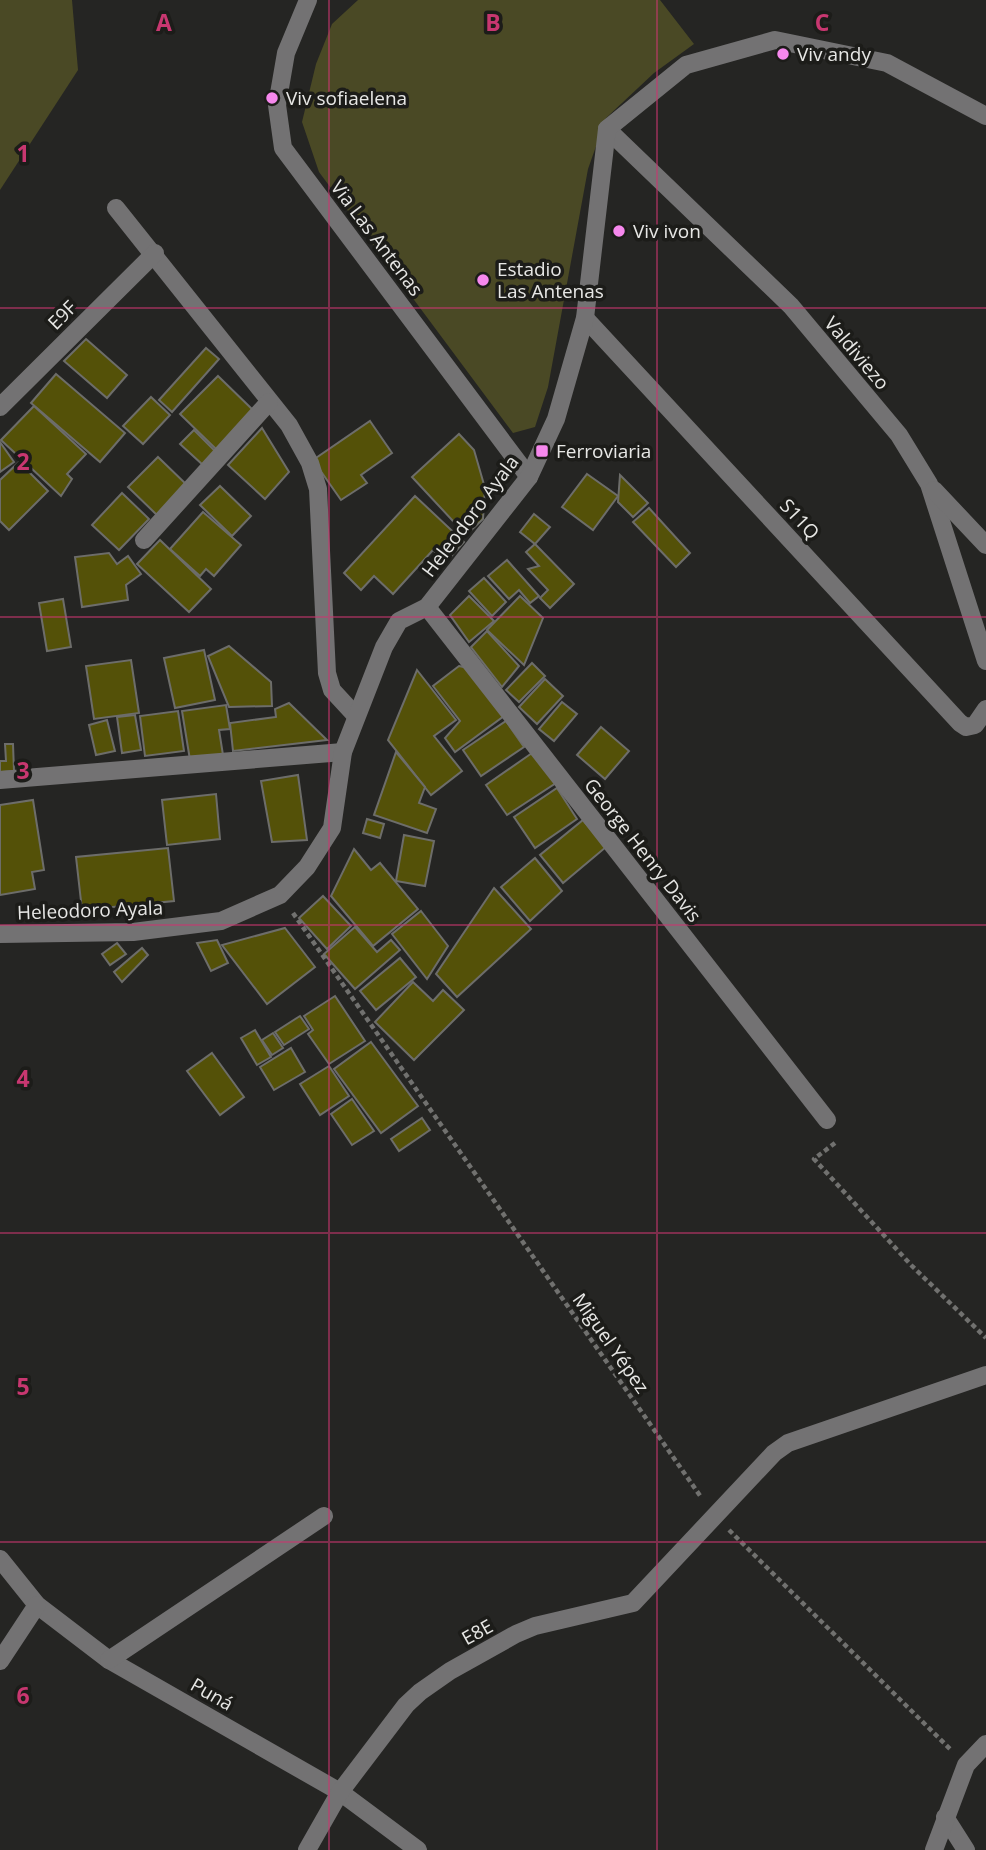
<svg xmlns="http://www.w3.org/2000/svg" width="986" height="1850" font-family="'Open Sans',sans-serif">
  <rect width="100%" height="100%" fill="#252523"/>
  <g fill="#4a4925">
    <polygon points="0,0 72,0 78,70 0,190"/>
    <polygon points="358,0 660,0 694,44 654,73 606,118 588,169 548,387 535,427 513,433 319,172 302,122 316,64 332,24"/>
  </g>
  <g fill="#545108" stroke="#6d6d6a" stroke-width="2">
    <polygon points="86,339 127,375 107,398 64,361"/>
    <polygon points="206,348 219,359 172,412 159,400"/>
    <polygon points="56,374 125,433 100,462 31,403"/>
    <polygon points="218,376 255,412 217,450 180,414"/>
    <polygon points="151,397 170,415 143,444 123,426"/>
    <polygon points="34,406 86,454 67,474 72,479 61,496 1,440"/>
    <polygon points="370,421 392,453 361,475 367,483 341,500 313,460"/>
    <polygon points="262,428 289,472 265,499 228,465"/>
    <polygon points="194,430 216,452 203,465 180,444"/>
    <polygon points="459,434 474,450 485,488 483,519 466,535 412,477"/>
    <polygon points="0,442 14,462 0,472"/>
    <polygon points="158,457 189,487 159,517 128,487"/>
    <polygon points="19,462 48,491 9,530 0,521 0,480"/>
    <polygon points="587,474 618,496 593,530 562,507"/>
    <polygon points="620,475 648,503 633,517 618,502"/>
    <polygon points="220,486 251,516 232,536 200,505"/>
    <polygon points="122,493 149,519 119,550 92,525"/>
    <polygon points="415,496 464,542 446,562 433,550 393,594 374,576 361,590 344,573"/>
    <polygon points="649,508 690,553 676,567 633,522"/>
    <polygon points="203,512 241,545 214,576 206,569 200,576 170,549"/>
    <polygon points="534,514 550,527 535,544 520,532"/>
    <polygon points="160,540 211,589 189,612 137,564"/>
    <polygon points="535,544 574,584 550,608 540,598 548,590 528,569 539,566 526,552"/>
    <polygon points="109,553 117,564 128,556 141,574 126,585 128,600 82,607 75,557"/>
    <polygon points="507,560 539,596 530,603 519,590 509,599 488,576"/>
    <polygon points="484,578 506,602 492,616 469,591"/>
    <polygon points="469,596 494,621 469,642 450,615"/>
    <polygon points="520,596 543,618 524,665 487,630"/>
    <polygon points="63,599 71,647 47,651 39,603"/>
    <polygon points="487,631 519,666 502,687 471,647"/>
    <polygon points="229,646 271,682 272,706 229,707 208,656"/>
    <polygon points="204,650 215,700 175,708 164,658"/>
    <polygon points="131,660 139,713 94,719 86,666"/>
    <polygon points="532,663 545,676 519,702 506,690"/>
    <polygon points="459,666 468,668 504,716 455,752 445,738 460,721 433,686"/>
    <polygon points="417,670 456,720 434,736 462,771 431,795 388,740"/>
    <polygon points="545,679 563,696 537,724 519,707"/>
    <polygon points="562,702 577,714 554,741 539,729"/>
    <polygon points="289,703 327,740 233,751 230,723 276,717 275,709"/>
    <polygon points="226,705 230,729 219,730 223,755 190,760 182,711"/>
    <polygon points="178,711 184,751 145,756 140,716"/>
    <polygon points="135,715 141,750 122,753 117,717"/>
    <polygon points="107,720 115,751 96,755 89,725"/>
    <polygon points="506,721 524,747 481,776 463,750"/>
    <polygon points="601,727 629,751 605,779 577,755"/>
    <polygon points="5,744 13,744 14,771 0,772 0,761 6,761"/>
    <polygon points="396,752 425,787 419,803 436,809 427,833 374,815"/>
    <polygon points="532,753 556,783 507,815 486,785"/>
    <polygon points="298,775 307,840 272,842 261,781"/>
    <polygon points="557,788 577,819 535,848 514,817"/>
    <polygon points="216,794 220,839 167,845 162,800"/>
    <polygon points="33,800 44,870 32,872 35,889 0,895 0,805"/>
    <polygon points="367,819 384,824 380,838 363,833"/>
    <polygon points="583,820 606,847 563,883 540,855"/>
    <polygon points="404,835 434,841 425,886 396,881"/>
    <polygon points="168,848 174,901 82,910 76,857"/>
    <polygon points="354,849 371,870 380,863 418,909 373,946 331,896"/>
    <polygon points="535,858 562,891 530,921 501,887"/>
    <polygon points="494,888 531,929 457,997 436,974"/>
    <polygon points="323,896 351,926 327,949 299,918"/>
    <polygon points="421,911 448,946 427,979 392,934"/>
    <polygon points="355,927 377,952 391,940 400,950 355,989 324,954"/>
    <polygon points="285,928 315,967 267,1004 222,945"/>
    <polygon points="217,940 228,963 211,971 197,943"/>
    <polygon points="117,943 126,954 110,965 102,954"/>
    <polygon points="142,948 148,955 122,982 114,972"/>
    <polygon points="400,958 416,977 376,1010 360,991"/>
    <polygon points="413,982 433,1001 443,990 464,1010 414,1060 375,1022"/>
    <polygon points="335,996 365,1041 329,1064 308,1034 313,1030 304,1016"/>
    <polygon points="300,1016 309,1029 284,1045 275,1032"/>
    <polygon points="255,1030 271,1057 257,1065 241,1038"/>
    <polygon points="273,1033 283,1048 272,1055 262,1040"/>
    <polygon points="371,1042 418,1106 381,1133 334,1069"/>
    <polygon points="291,1048 305,1072 274,1090 260,1067"/>
    <polygon points="212,1053 244,1097 220,1115 187,1071"/>
    <polygon points="329,1066 349,1096 320,1115 300,1084"/>
    <polygon points="352,1099 374,1131 352,1145 331,1114"/>
    <polygon points="422,1118 430,1130 399,1151 391,1139"/>
  </g>
  <g fill="none" stroke-linecap="round" stroke-linejoin="round">
    <g stroke="#71716f" stroke-width="4.5" stroke-dasharray="5 3.5" stroke-linecap="butt">
      <polyline points="293,913 701,1497"/>
      <polyline points="835,1143 814,1159 911,1265 986,1338"/>
      <polyline points="729,1530 952,1751"/>
    </g>
    <g stroke="#737273" stroke-width="18">
      <polyline points="308,0 286,53 277,105 283,148 529,477"/>
      <polyline points="607,129 791,306 899,435 929,484 986,661"/>
      <polyline points="116,208 289,425 310,463 318,489 327,673 332,690 356,716"/>
      <polyline points="585,318 960,723 966,727 975,725 986,709"/>
      <polyline points="0,407 155,253"/>
      <polyline points="934,490 986,545"/>
      <polyline points="144,540 269,402"/>
      <polyline points="427,607 827,1120"/>
      <polyline points="0,780 343,752"/>
      <polyline points="0,934 133,932 221,921 280,895 307,867 332,828 343,752 384,647 399,621 427,607 529,477 556,419 585,318 607,129 686,65 775,40 887,63 986,116"/>
      <polyline points="0,1559 37,1605 109,1660 340,1792 418,1850"/>
      <polyline points="109,1660 324,1516"/>
      <polyline points="0,1661 37,1605"/>
      <polyline points="945,1817 966,1850"/>
      <polyline points="307,1850 340,1792 406,1705 420,1692 450,1671 516,1634 535,1626 633,1603 774,1453 788,1443 986,1375"/>
      <polyline points="934,1850 966,1765 986,1744"/>
    </g>
  </g>
  <path fill="none" stroke="#c83770" stroke-width="2" stroke-opacity="0.55" d="M329 0V1850M657 0V1850M0 308H986M0 617H986M0 925H986M0 1233H986M0 1542H986"/>
  <g fill="#f688ed" stroke="#1c1c19" stroke-width="2.5">
    <circle cx="783" cy="54" r="7"/>
    <circle cx="272" cy="98" r="7"/>
    <circle cx="619" cy="231" r="7"/>
    <circle cx="483" cy="280" r="7"/>
    <rect x="535" y="444" width="14" height="14" rx="3.5"/>
  </g>
  <g text-anchor="middle" stroke-width="7" stroke-linejoin="round" paint-order="stroke">
    <g font-size="19" fill="#e7e7e5" stroke="#1c1c19" text-anchor="start">
      <text x="797" y="61">Viv andy</text>
      <text x="286" y="105">Viv sofiaelena</text>
      <text x="633" y="238">Viv ivon</text>
      <text x="497" y="276">Estadio<tspan x="497" dy="22">Las Antenas</tspan></text>
      <text x="556" y="458">Ferroviaria</text>
    </g>
    <g font-size="19" fill="#e7e7e5" stroke="#1c1c19">
      <text transform="translate(377 238) rotate(53)" y="7">Via Las Antenas</text>
      <text transform="translate(62 315) rotate(-45)" y="7">E9F</text>
      <text transform="translate(857 353) rotate(50)" y="7">Valdiviezo</text>
      <text transform="translate(470 516) rotate(-53)" y="7">Heleodoro Ayala</text>
      <text transform="translate(800 519) rotate(47)" y="7">S11Q</text>
      <text transform="translate(643 850) rotate(52)" y="7">George Henry Davis</text>
      <text transform="translate(90 910) rotate(-2)" y="7">Heleodoro Ayala</text>
      <text transform="translate(611 1343) rotate(55)" y="7">Miguel Yépez</text>
      <text transform="translate(477 1632) rotate(-29)" y="7">E8E</text>
      <text transform="translate(212 1694) rotate(30)" y="7">Puná</text>
    </g>
  </g>
  <g font-size="23" text-anchor="middle" font-weight="bold" fill="#c83770" stroke="#1c1c19" stroke-width="7" stroke-linejoin="round" paint-order="stroke">
    <text x="164" y="31">A</text>
    <text x="493" y="31">B</text>
    <text x="822" y="31">C</text>
    <text x="23" y="162">1</text>
    <text x="23" y="470">2</text>
    <text x="23" y="779">3</text>
    <text x="23" y="1087">4</text>
    <text x="23" y="1395">5</text>
    <text x="23" y="1704">6</text>
  </g>
</svg>
